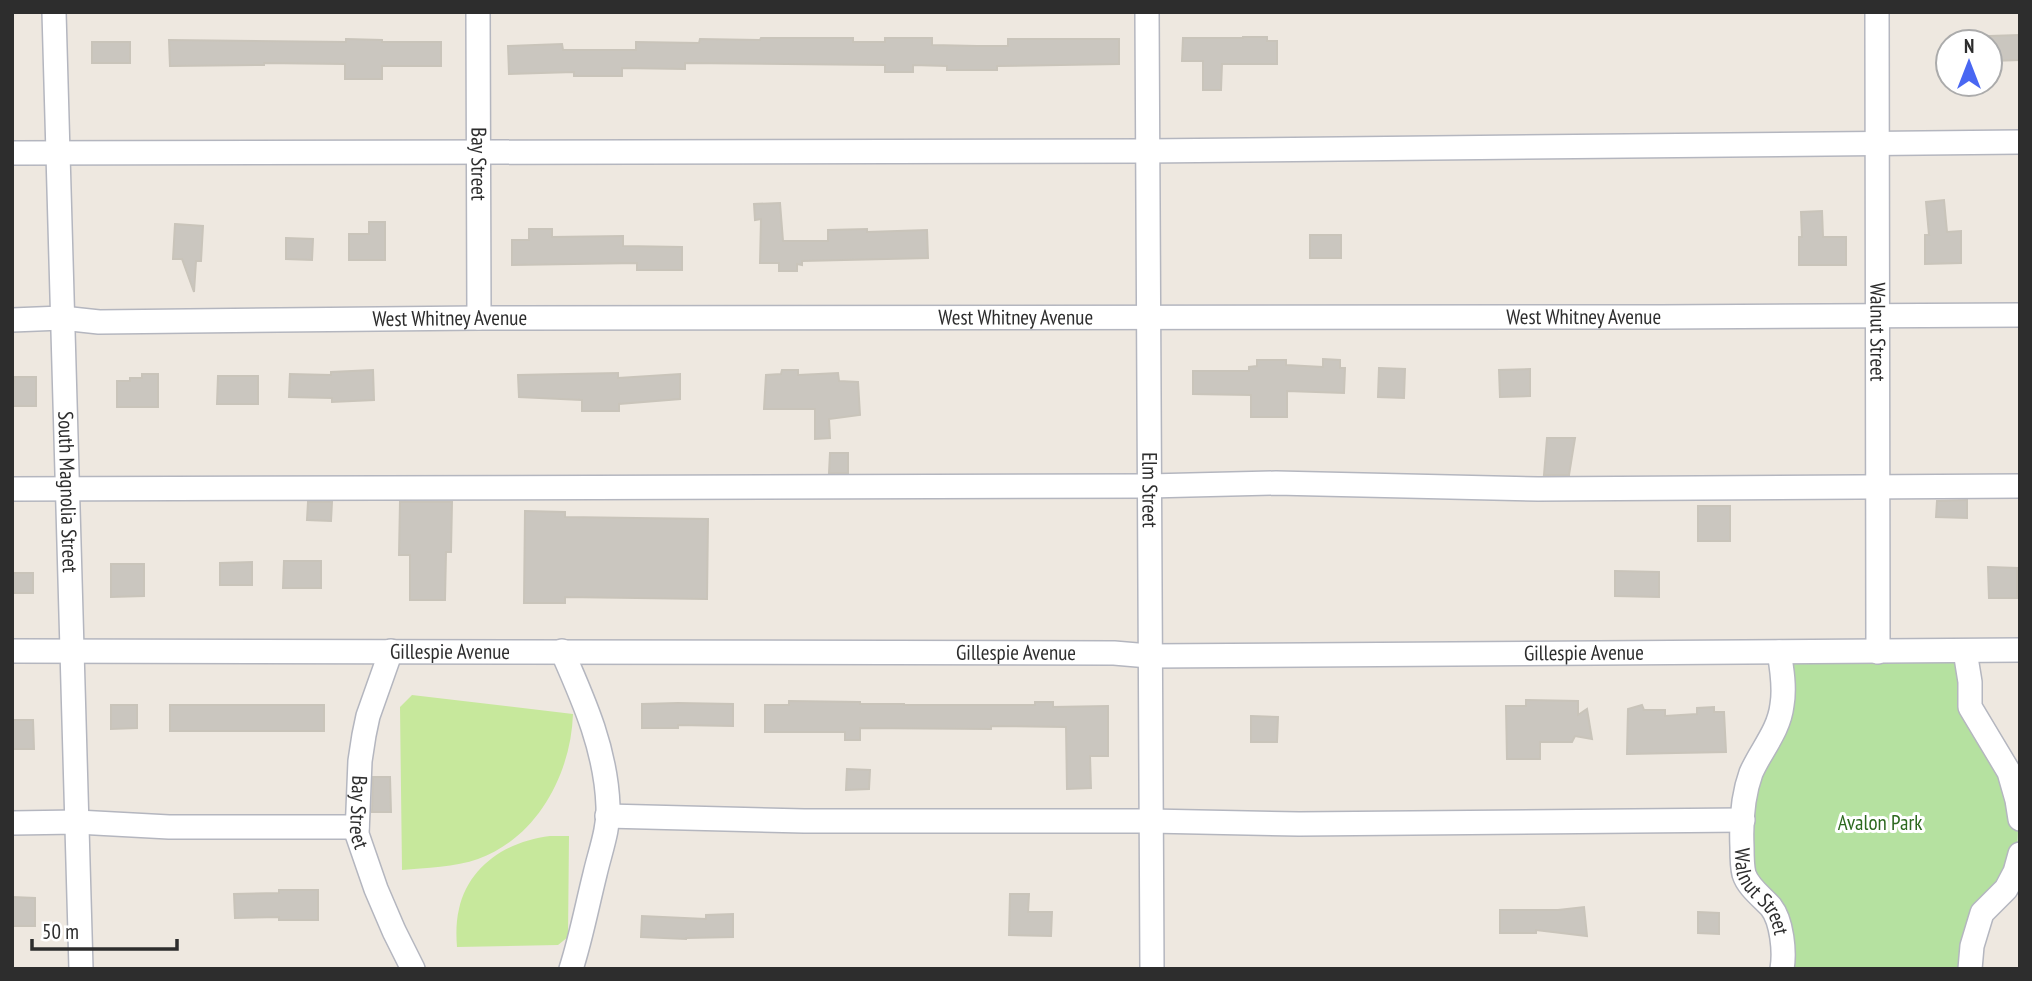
<svg xmlns="http://www.w3.org/2000/svg" width="2032" height="981" font-family="'PT Sans Narrow',sans-serif">
  <rect width="100%" height="100%" fill="#eee8e0"/>
  <polygon fill="#b5e1a0" points="1963,654 1968,708 2007,774 2018,830 2017,852 1967,969 1785,969 1753,883 1747,802 1776,734 1782,655"/>
  <g fill="#c7e89c">
    <path d="M412 695 573 714C571 774 537 838 478 859 456 867 425 868 402 870L400 707Z"/>
    <path d="M550 836H569L568 937 558 945 457 947C456 935 456 921 459 909 469 865 508 841 550 836Z"/>
  </g>
  <g fill="#cac6bf" stroke="#c9c4ba" stroke-width="2">
    <polygon points="2019,35 2020,60 1990,61 1990,36"/>
    <polygon points="1243,37 1267,37 1267,41 1277,41 1277,64 1222,64 1221,90 1203,90 1203,61 1182,61 1183,38 1243,38"/>
    <polygon points="761,38 853,38 853,42 885,42 885,38 932,38 932,45 977,46 1008,46 1008,39 1119,39 1119,64 997,66 997,70 947,70 947,66 913,65 913,72 885,72 885,65 685,63 685,69 622,68 622,76 574,76 574,72 509,74 508,46 562,44 563,50 636,50 636,42 699,43 700,39 760,40"/>
    <polygon points="346,39 382,40 382,42 441,42 441,66 382,66 382,79 345,79 345,64 264,63 264,65 170,66 169,40 346,42"/>
    <rect x="92" y="42" width="38" height="21"/>
    <polygon points="1944,200 1947,232 1961,231 1961,263 1925,264 1925,235 1929,235 1926,202"/>
    <polygon points="780,203 783,241 828,241 828,230 867,229 867,232 927,230 928,258 802,261 802,265 797,264 797,271 779,271 779,263 760,263 761,219 755,220 754,204"/>
    <polygon points="1822,211 1823,237 1846,237 1846,265 1799,265 1799,237 1802,237 1801,212"/>
    <polygon points="369,222 385,222 385,260 349,260 349,234 369,234"/>
    <polygon points="175,224 203,226 201,261 196,261 194,292 182,259 173,259"/>
    <polygon points="529,229 552,229 552,237 623,236 623,246 682,247 682,270 637,270 637,263 512,265 512,240 529,240"/>
    <rect x="1310" y="235" width="31" height="23"/>
    <polygon points="286,238 313,239 312,260 286,259"/>
    <polygon points="1323,359 1340,360 1340,368 1345,368 1344,393 1287,391 1287,417 1251,417 1251,395 1193,394 1193,371 1249,371 1249,367 1257,366 1257,360 1286,360 1286,365 1323,367"/>
    <polygon points="1379,368 1405,369 1404,398 1378,397"/>
    <polygon points="1530,369 1530,396 1500,397 1499,370"/>
    <polygon points="373,370 374,400 332,402 332,398 289,397 290,374 331,375 331,372"/>
    <polygon points="782,370 798,370 798,375 838,373 839,381 858,382 860,415 829,419 830,438 815,439 815,409 764,409 766,375 781,374"/>
    <polygon points="618,373 618,378 680,374 680,399 619,404 619,411 582,411 582,400 519,397 518,375"/>
    <polygon points="142,374 158,374 158,407 117,407 117,381 130,381 130,378 142,378"/>
    <polygon points="218,376 258,376 258,404 217,404"/>
    <polygon points="14,377 36,377 36,406 12,406"/>
    <polygon points="1547,438 1575,438 1569,475 1544,475"/>
    <polygon points="830,453 848,453 848,473 829,473"/>
    <polygon points="1967,500 1967,518 1936,517 1937,501"/>
    <polygon points="308,502 332,502 331,521 307,520"/>
    <polygon points="400,502 452,502 451,552 446,552 445,600 410,600 410,555 399,555"/>
    <rect x="1698" y="506" width="32" height="35"/>
    <polygon points="525,511 565,512 565,517 708,519 707,599 565,597 565,603 524,603"/>
    <polygon points="284,561 321,561 321,588 283,588"/>
    <polygon points="252,562 252,585 220,585 220,563"/>
    <polygon points="111,564 144,564 144,596 111,597"/>
    <polygon points="1988,567 2017,568 2017,598 1989,598"/>
    <polygon points="1615,571 1659,572 1659,597 1615,596"/>
    <rect x="12" y="573" width="21" height="20"/>
    <polygon points="1526,700 1578,701 1578,715 1587,709 1592,739 1575,736 1572,742 1540,742 1540,759 1507,759 1506,706 1526,706"/>
    <polygon points="789,701 860,702 860,704 904,704 904,705 1035,705 1035,702 1053,702 1053,707 1108,706 1108,756 1090,756 1091,788 1067,789 1066,727 991,726 991,729 860,728 860,740 845,740 845,732 765,732 765,705 789,705"/>
    <polygon points="678,703 733,704 733,726 678,725 678,728 642,728 642,704"/>
    <polygon points="111,705 137,705 137,728 111,729"/>
    <rect x="170" y="705" width="154" height="26"/>
    <polygon points="1642,705 1644,710 1665,710 1665,716 1697,714 1697,708 1714,707 1714,712 1724,712 1726,752 1627,754 1628,709"/>
    <polygon points="1251,716 1278,717 1277,742 1251,742"/>
    <polygon points="12,720 33,720 34,749 12,749"/>
    <polygon points="847,769 870,770 869,789 846,790"/>
    <polygon points="373,777 390,777 391,812 372,812"/>
    <polygon points="279,890 318,890 318,920 279,920 279,917 235,918 234,894 279,893"/>
    <polygon points="1010,894 1029,894 1028,912 1052,912 1051,936 1009,935"/>
    <polygon points="12,897 35,898 35,926 12,926"/>
    <polygon points="1584,907 1587,936 1536,930 1536,933 1500,933 1500,910 1558,910"/>
    <polygon points="1698,912 1719,913 1719,934 1698,933"/>
    <polygon points="733,914 733,937 686,938 686,939 641,937 642,916 706,919 706,915"/>
  </g>
  <g fill="none" stroke-linecap="round" stroke-linejoin="round">
    <defs>
      <g id="minor">
        <path id="s1" d="M54 12 81 969"/>
        <path id="s2" d="M478 12 479 318"/>
        <path id="s3" d="M1147 12 1152 969"/>
        <path id="s4" d="M1877 12 1878 652"/>
        <polyline points="12,153 1147,151 2020,142"/>
        <path id="s5" d="M12 320 62 318 99 322 479 318 1661 317 2020 315"/>
        <polyline points="12,489 1149,486 1276,483 1538,489 2020,486"/>
        <path id="s6" d="M12 651 1114 653 1149 656 2020 650"/>
        <path id="s7" d="M391 651 368 716 364 735 360 761 357 834 376 889 394 931 413 969"/>
        <path d="M562 651C584 701 606 750 608 806 609 829 600 852 595 874 587 906 581 938 571 969"/>
        <polyline points="1965,651 1970,682 1970,707 2009,772 2017,800 2020,819"/>
        <path id="s8" d="M1779 652C1782 669 1785 688 1782 705 1779 731 1761 750 1751 773 1743 795 1741 824 1742 847 1742 855 1742 866 1744 874 1748 887 1762 897 1771 907 1782 921 1785 952 1782 969"/>
        <polyline points="607,816 804,821 1150,821 1299,824 1743,820"/>
        <polyline points="12,823 77,822 169,827 357,827"/>
        <polyline points="1970,969 1972,946 1982,913 2006,889 2015,872 2020,854"/>
      </g>
    </defs>
    <use href="#minor" stroke="#b4b6bf" stroke-width="26"/>
    <use href="#minor" stroke="#fff" stroke-width="23"/>
  </g>
  <g text-anchor="middle" stroke-width="6" stroke-linejoin="round" paint-order="stroke">
    <g font-size="21" fill="#2d2d2d" stroke="#fff">
      <text dy="7" stroke="none"><textPath href="#s2" startOffset="152">Bay Street</textPath></text>
      <text dy="7" stroke="none"><textPath href="#s5" startOffset="1572">West Whitney Avenue</textPath></text>
      <text dy="7" stroke="none"><textPath href="#s5" startOffset="438">West Whitney Avenue</textPath></text>
      <text dy="7" stroke="none"><textPath href="#s5" startOffset="1004">West Whitney Avenue</textPath></text>
      <text dy="7" stroke="none"><textPath href="#s4" startOffset="320">Walnut Street</textPath></text>
      <text dy="7" stroke="none"><textPath href="#s1" startOffset="480">South Magnolia Street</textPath></text>
      <text dy="7" stroke="none"><textPath href="#s3" startOffset="478">Elm Street</textPath></text>
      <text dy="7" stroke="none"><textPath href="#s6" startOffset="438">Gillespie Avenue</textPath></text>
      <text dy="7" stroke="none"><textPath href="#s6" startOffset="1004">Gillespie Avenue</textPath></text>
      <text dy="7" stroke="none"><textPath href="#s6" startOffset="1572">Gillespie Avenue</textPath></text>
      <text dy="7" stroke="none"><textPath href="#s7" startOffset="166">Bay Street</textPath></text>
      <text dy="7" stroke="none"><textPath href="#s8" startOffset="254">Walnut Street</textPath></text>
    </g>
    <g font-size="21" fill="#2d691f" stroke="#fff">
      <text x="1880" y="830">Avalon Park</text>
    </g>
  </g>
  <rect width="2032" height="981" fill="none" stroke="#2d2d2d" stroke-width="28"/>
  <g transform="translate(1969 63)"><circle r="33" fill="#ffffff" stroke="#ababab" stroke-width="2"/>
  <path d="M0-5L12 26L0 18L-12 26Z" fill="#4967f2"/>
  <text y="-10" font-size="19" font-weight="bold" text-anchor="middle" fill="#2d2d2d">N</text>
  </g>
  <path d="M32 939v10h145v-10" fill="none" stroke="#2d2d2d" stroke-width="3.5"/>
  <text x="42" y="939" font-size="21" fill="#2d2d2d" stroke="#ffffff" stroke-width="5" paint-order="stroke">50 m</text>
</svg>
